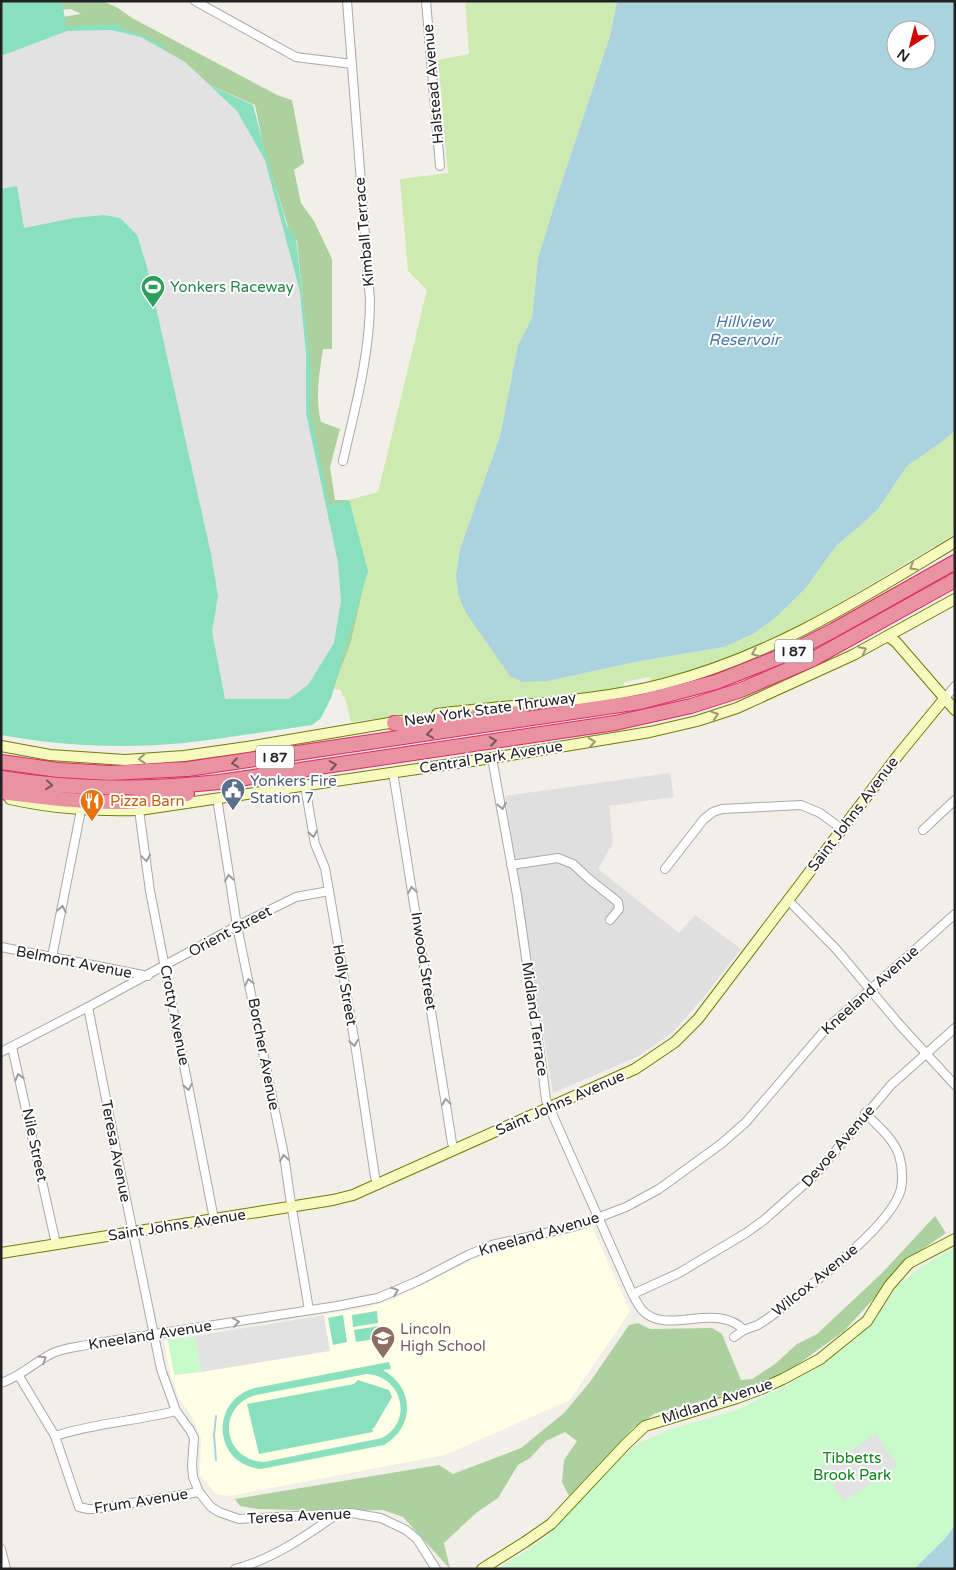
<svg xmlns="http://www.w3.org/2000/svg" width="956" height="1570" font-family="'Varela Round',sans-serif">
  <rect width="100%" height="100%" fill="#f2efe9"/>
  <polygon fill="#e0dfdf" points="670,773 674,797 609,806 613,843 598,869 679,933 695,915 741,949 703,998 672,1033 639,1056 553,1093 505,796"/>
  <polygon fill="#ffffe5" points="592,1227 630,1311 570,1400 445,1455 229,1496 216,1494 200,1475 201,1439 194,1420 180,1400 171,1377 164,1341 365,1308 392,1300 472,1260 500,1250 533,1243"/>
  <polygon fill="#cdebb0" points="465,1 617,1 610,36 559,190 538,258 532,318 518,345 500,436 460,549 456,575 458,594 548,681 635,662 724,647 753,634 775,618 805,589 836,546 861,525 878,509 907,466 939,444 955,431 955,534 792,631 749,653 652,683 650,677 624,682 623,688 351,722 345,698 342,695 341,690 333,689 351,642 367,570 348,500 378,492 427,290 408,271 400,179 448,173 438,60 469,54"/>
  <g fill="#add19e">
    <path d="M54 1H103L118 8 132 18 277 95 292 100 304 163 294 170 301 203 314 221 332 259V349H323C319 374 315 398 321 422L340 429 330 467 335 500H348L367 570 351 642 333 689 319 720 312 723 328 506 309 413 311 380 297 241 289 230 264 149 255 105 211 86 185 62 1 27 81 14 71 9 57 10Z"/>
    <polygon points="935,1216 946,1233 901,1264 879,1293 844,1331 790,1370 743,1390 656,1413 633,1428 569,1496 562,1482 564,1460 577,1441 565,1432 546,1441 530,1458 518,1465 498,1498 476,1513 444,1543 450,1569 403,1517 383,1510 335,1511 258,1509 240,1506 235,1499 439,1465 453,1474 521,1448 564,1413 590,1382 629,1325 638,1323 650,1329 712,1328 722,1334 741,1380 752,1379 775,1364 797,1344 817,1334 882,1273"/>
  </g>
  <g fill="#c8facc">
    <polygon points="955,1247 955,1569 498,1569 545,1538 618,1461 637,1444 671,1429 737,1410 791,1383 855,1340 877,1317 897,1286 921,1267"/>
    <polygon points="195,1336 201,1372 174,1375 168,1340"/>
  </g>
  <g fill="#88e0be" fill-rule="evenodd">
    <path d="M1 1H62L66 26 119 24 121 29 134 32 164 46 163 49 185 62 211 86 253 105 264 147 287 226 296 239 312 377 310 411 329 505 349 500 368 571 331 698 321 718 312 725C270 731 227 738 184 743 123 749 61 746 1 735Z"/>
    <polygon points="377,1311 378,1323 353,1327 352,1315"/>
    <polygon points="343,1315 347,1342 333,1345 328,1318"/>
    <polygon points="379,1326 381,1338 356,1342 354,1330"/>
    <path d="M389 1362 391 1369 383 1370C415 1388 415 1427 384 1445L261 1469C213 1465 209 1400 255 1388ZM367 1374C402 1376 414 1421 382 1438L264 1462C222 1460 216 1406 256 1395Z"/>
    <polygon points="358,1380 389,1390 392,1397 374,1428 372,1428 373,1432 259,1454 247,1404 354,1384"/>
  </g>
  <g fill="#e2e2e2">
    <polygon points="111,30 141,37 185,62 237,111 265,160 300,292 306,354 306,413 338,562 341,601 334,643 308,685 289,699 225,699 212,632 218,596 211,554 147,267 137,235 120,218 104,215 74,218 24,228 17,186 1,189 1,56 67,31"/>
    <polygon points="324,1315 330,1351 201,1372 195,1336"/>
    <polygon points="876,1434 898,1466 844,1501 822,1470"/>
  </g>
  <g fill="#aad3df" fill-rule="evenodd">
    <path d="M617 1H955V431L939 444 907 466 878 509 861 525 836 546 805 589 775 618 753 634 724 647 635 662 548 681 522 682 510 676 466 613 458 594 456 575 460 549 500 436 518 345 532 318 538 258 559 190 610 36ZM896 30H926V60H896Z"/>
    <polygon points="955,1525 955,1569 914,1569 945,1539"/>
  </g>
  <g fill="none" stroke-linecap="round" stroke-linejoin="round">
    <polyline stroke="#aad3df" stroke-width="2" points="216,1460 214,1435 216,1416"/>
    <defs>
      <g id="street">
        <polyline points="195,1 296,57 352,64"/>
        <polyline points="426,1 440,166"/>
        <path d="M343 461C355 408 370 355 370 300L347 1"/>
        <polyline points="945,698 955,686"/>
        <path d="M492 758 517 895 543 1075 546 1100 631 1291C634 1297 638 1306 643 1311 668 1336 716 1301 744 1330L758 1325 770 1317C803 1291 891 1228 901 1189 903 1178 902 1165 899 1155 893 1138 877 1125 865 1113"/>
        <polyline points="393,772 452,1143 455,1150"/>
        <polyline points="305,786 315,844 325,868 329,891 356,1050 375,1177 378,1185"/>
        <polyline points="217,798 237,926 284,1155 290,1197 309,1310"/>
        <polyline points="139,810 150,891 214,1219"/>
        <polyline points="923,830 955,800"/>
        <polyline points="511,865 558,858 573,864 589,879 618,902 619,909 610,920"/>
        <polyline points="665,869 704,819 713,812 722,809 801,805 820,813 842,829"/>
        <polyline points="788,900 837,950 899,1024 955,1085"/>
        <polyline points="1,947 148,976"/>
        <polyline points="52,957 81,810"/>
        <polyline points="88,1007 118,1160 161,1369 176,1411 190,1430 194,1438 192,1465 193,1477 199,1492 211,1507 219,1512 239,1519 351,1513 381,1518 406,1530 417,1539 436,1569"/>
        <polyline points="12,1047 56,1244"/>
        <polyline points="1,1052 88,1007 237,926 296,897 329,891"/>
        <polyline points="633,1294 679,1273 746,1233 764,1220 816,1174 891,1085 955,1028"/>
        <polyline points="734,1337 744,1330"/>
        <polyline points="19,1376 55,1436 79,1507 88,1509 95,1509 199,1492"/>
        <path d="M1 1383C22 1376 34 1362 53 1353 64 1348 79 1347 91 1344L337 1306 378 1298 418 1281 468 1255 492 1245 576 1226 626 1207 659 1189 721 1144 746 1122 824 1031 955 914"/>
        <path d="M55 1436C95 1423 136 1421 176 1411"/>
        <polyline points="1,1549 6,1569"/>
        <path d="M235 1569C273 1559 306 1536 337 1514"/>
      </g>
      <g id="secondary">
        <polyline points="889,637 896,642 955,710"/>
        <path d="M437 714C512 704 589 703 663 684 772 656 859 600 955 542"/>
        <polyline points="1,746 50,755 125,760 184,756 247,747 401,721"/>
        <path d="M10 799C55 809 93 811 139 810L492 758 650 732 697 721 737 708 853 655 955 599"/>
        <polyline points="1,1253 333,1200 353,1195 635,1069 675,1042 698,1019 899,754 945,698"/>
        <polyline points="482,1569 525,1542 551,1524 626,1444 645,1426 737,1398 761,1389 783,1379 820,1359 867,1321 889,1286 909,1263 955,1239"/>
      </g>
      <g id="highway">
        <polyline points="394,723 405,725 468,717 520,713"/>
        <polyline points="1,762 58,770 110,773 188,769 640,702 716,682 787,654 834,630 955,562"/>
        <path d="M1 778C76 790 144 790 219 782L615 723 691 706 741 690 813 659 955 580"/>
        <path d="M1 792C42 797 84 803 125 802 146 801 166 797 187 794"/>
      </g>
    </defs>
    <use href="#street" stroke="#a9a9a9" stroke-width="10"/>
    <use href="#secondary" stroke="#707d05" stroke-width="12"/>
    <use href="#highway" stroke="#dc2a67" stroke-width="16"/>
    <use href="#street" stroke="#fff" stroke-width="8"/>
    <use href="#secondary" stroke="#f7fabf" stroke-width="10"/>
    <use href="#highway" stroke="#e892a2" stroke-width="14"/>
  </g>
  <defs><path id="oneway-chevron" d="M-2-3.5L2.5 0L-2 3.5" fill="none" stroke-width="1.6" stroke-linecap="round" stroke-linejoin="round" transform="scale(1.25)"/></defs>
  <g stroke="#979978">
    <use href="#oneway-chevron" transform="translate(913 567) rotate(149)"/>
    <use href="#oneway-chevron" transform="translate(863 650) rotate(-27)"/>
    <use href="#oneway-chevron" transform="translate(755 653) rotate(157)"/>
    <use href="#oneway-chevron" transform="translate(715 715) rotate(-18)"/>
    <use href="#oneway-chevron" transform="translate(592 742) rotate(-9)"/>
    <use href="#oneway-chevron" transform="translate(142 759) rotate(176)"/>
  </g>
  <g stroke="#7b545c">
    <use href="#oneway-chevron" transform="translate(430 734) rotate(172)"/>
    <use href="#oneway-chevron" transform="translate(493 741) rotate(-8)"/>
    <use href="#oneway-chevron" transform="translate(235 763) rotate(172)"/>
    <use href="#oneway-chevron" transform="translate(333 765) rotate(-9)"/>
    <use href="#oneway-chevron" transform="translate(49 785) rotate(6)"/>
  </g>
  <g stroke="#9c9c9c">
    <use href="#oneway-chevron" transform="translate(502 806) rotate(79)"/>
    <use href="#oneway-chevron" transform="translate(313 834) rotate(80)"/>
    <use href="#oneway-chevron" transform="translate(146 858) rotate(82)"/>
    <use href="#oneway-chevron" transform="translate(229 878) rotate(-99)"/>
    <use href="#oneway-chevron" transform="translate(412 890) rotate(-99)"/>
    <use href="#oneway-chevron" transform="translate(62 909) rotate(-79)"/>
    <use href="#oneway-chevron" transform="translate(249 982) rotate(-102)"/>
    <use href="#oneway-chevron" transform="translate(354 1043) rotate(81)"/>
    <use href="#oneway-chevron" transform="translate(19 1077) rotate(-104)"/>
    <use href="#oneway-chevron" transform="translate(188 1087) rotate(80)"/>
    <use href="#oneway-chevron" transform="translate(446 1102) rotate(-98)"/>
    <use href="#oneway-chevron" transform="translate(284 1158) rotate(-99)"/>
    <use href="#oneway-chevron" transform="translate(395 1291) rotate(-21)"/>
    <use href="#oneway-chevron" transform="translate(236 1322) rotate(-9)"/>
    <use href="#oneway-chevron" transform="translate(43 1359) rotate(-32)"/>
  </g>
  <defs>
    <symbol id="stadium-pin" viewBox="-11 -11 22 30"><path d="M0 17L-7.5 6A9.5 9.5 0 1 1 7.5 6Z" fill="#2e9e5b" stroke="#fff"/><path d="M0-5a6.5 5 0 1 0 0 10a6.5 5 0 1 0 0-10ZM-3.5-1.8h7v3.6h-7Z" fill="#fff"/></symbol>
    <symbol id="civic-pin" viewBox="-11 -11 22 30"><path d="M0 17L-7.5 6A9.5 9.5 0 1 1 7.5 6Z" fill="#5c6f8a" stroke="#fff"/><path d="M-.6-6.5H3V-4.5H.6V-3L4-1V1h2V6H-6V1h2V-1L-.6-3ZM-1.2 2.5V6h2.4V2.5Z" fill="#fff"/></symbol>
    <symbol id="restaurant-pin" viewBox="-11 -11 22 30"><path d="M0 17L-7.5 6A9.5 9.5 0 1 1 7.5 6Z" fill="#e8710a" stroke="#fff"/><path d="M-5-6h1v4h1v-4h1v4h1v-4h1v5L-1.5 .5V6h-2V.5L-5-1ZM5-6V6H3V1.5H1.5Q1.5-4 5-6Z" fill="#fff"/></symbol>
    <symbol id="school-pin" viewBox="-11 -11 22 30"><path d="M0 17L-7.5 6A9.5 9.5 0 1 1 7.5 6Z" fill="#8d6e63" stroke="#fff"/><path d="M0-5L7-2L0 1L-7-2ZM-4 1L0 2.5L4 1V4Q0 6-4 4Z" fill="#fff"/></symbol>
  </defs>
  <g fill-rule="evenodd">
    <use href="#stadium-pin" x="139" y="273" width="28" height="38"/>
    <use href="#civic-pin" x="219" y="776" width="28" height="38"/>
    <use href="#restaurant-pin" x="78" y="787" width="28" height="38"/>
    <use href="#school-pin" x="369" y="1324" width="28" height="38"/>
  </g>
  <g text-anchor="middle" stroke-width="4" stroke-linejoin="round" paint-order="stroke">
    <g fill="#fff" stroke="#646464" stroke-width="1">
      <rect x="775" y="639.5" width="38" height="23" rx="4"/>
      <rect x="256" y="745.5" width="38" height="23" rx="4"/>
    </g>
    <g font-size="14" font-weight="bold" fill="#222">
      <text x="794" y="656">I 87</text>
      <text x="275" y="762">I 87</text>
    </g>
    <g font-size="15" fill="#222" stroke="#fff">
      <text transform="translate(433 84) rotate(-95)" y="5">Halstead Avenue</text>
      <text transform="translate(364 232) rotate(-95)" y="5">Kimball Terrace</text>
      <text transform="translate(490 709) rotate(-8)" y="5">New York State Thruway</text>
      <text transform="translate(491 757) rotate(-9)" y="5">Central Park Avenue</text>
      <text transform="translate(853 814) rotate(-53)" y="5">Saint Johns Avenue</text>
      <text transform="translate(230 931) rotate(-28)" y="5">Orient Street</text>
      <text transform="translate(424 961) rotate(81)" y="5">Inwood Street</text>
      <text transform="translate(74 962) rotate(11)" y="5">Belmont Avenue</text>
      <text transform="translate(345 985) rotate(80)" y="5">Holly Street</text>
      <text transform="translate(870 990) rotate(-42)" y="5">Kneeland Avenue</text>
      <text transform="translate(175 1015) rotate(79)" y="5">Crotty Avenue</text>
      <text transform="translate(535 1019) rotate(82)" y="5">Midland Terrace</text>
      <text transform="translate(264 1054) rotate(79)" y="5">Borcher Avenue</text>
      <text transform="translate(560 1103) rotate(-24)" y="5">Saint Johns Avenue</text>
      <text transform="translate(35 1145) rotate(78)" y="5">Nile Street</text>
      <text transform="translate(838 1146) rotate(-49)" y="5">Devoe Avenue</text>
      <text transform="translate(116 1151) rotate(79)" y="5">Teresa Avenue</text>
      <text transform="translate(177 1225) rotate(-9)" y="5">Saint Johns Avenue</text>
      <text transform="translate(539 1234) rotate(-16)" y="5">Kneeland Avenue</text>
      <text transform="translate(815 1280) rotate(-39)" y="5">Wilcox Avenue</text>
      <text transform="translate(150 1335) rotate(-9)" y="5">Kneeland Avenue</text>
      <text transform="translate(717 1401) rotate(-18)" y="5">Midland Avenue</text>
      <text transform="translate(141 1501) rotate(-9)" y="5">Frum Avenue</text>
      <text transform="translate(299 1516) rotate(-3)" y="5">Teresa Avenue</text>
    </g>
    <g font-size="15" fill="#27864d" stroke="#fff" text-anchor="start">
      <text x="170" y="292">Yonkers Raceway</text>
    </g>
    <g font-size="15" fill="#4e5e75" stroke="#fff" text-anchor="start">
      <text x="250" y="786">Yonkers Fire<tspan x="250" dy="17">Station 7</tspan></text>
    </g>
    <g font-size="15" fill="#c56008" stroke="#fff" text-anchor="start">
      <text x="110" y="806">Pizza Barn</text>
    </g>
    <g font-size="15" fill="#785e54" stroke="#fff" text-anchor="start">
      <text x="400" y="1334">Lincoln<tspan x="400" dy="17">High School</tspan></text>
    </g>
    <g font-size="15" fill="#0c8416" stroke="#fff">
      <text x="852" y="1463">Tibbetts<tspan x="852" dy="17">Brook Park</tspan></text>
    </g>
    <g font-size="16" font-style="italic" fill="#4a7aab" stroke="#fff">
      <text x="744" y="327">Hillview<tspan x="744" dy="18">Reservoir</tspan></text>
    </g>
  </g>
  <rect width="956" height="1570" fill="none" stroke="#222222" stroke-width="5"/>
  <g transform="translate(911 45) rotate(216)"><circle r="24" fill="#ffffff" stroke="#a7a7a7"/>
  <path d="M0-4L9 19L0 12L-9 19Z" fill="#d40000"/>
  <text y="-8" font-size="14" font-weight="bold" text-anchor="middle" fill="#222222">N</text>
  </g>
</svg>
